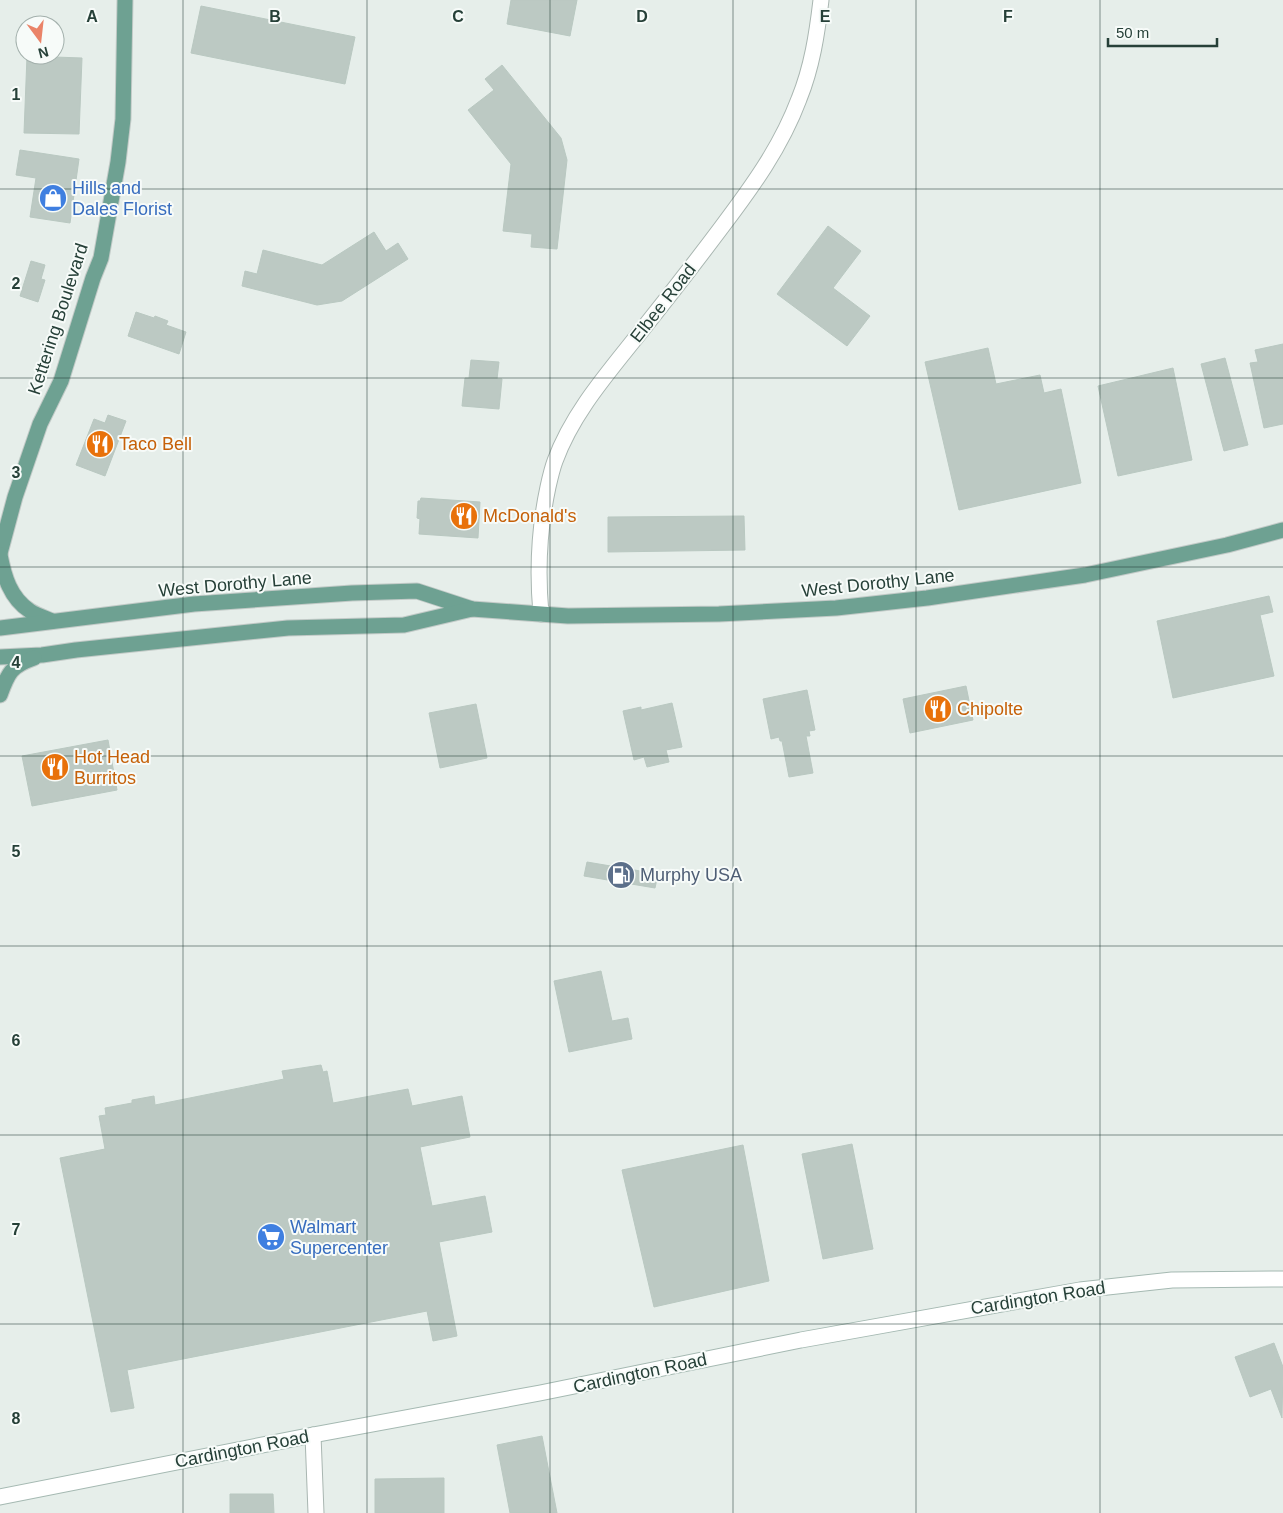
<svg xmlns="http://www.w3.org/2000/svg" width="1283" height="1513" font-family="Arial,sans-serif">
  <rect width="100%" height="100%" fill="#e6eeea"/>
  <g fill="#bcc9c3" stroke="#b9c8c1">
    <polygon points="511,0 577,0 570,36 507,24"/>
    <polygon points="201,6 355,37 345,84 191,53"/>
    <polygon points="27,56 82,58 79,134 24,133"/>
    <polygon points="502,65 561,138 567,160 557,249 531,247 532,234 503,231 511,164 468,110 494,90 485,79"/>
    <polygon points="20,150 79,159 70,223 30,217 36,178 16,175"/>
    <polygon points="828,226 861,251 833,288 870,316 847,346 777,294"/>
    <polygon points="374,232 386,251 398,243 408,259 342,301 317,305 242,286 245,271 257,274 263,250 322,265"/>
    <polygon points="31,261 45,265 41,279 45,280 38,302 20,296"/>
    <polygon points="136,312 154,318 155,316 168,321 166,325 186,332 179,354 128,336"/>
    <polygon points="1283,344 1283,424 1264,428 1250,363 1258,362 1255,350"/>
    <polygon points="988,348 996,384 1040,375 1044,393 1061,389 1081,483 959,510 925,362"/>
    <polygon points="1225,358 1248,445 1224,451 1201,364"/>
    <polygon points="471,360 499,362 497,379 502,379 499,409 462,406 465,378 469,378"/>
    <polygon points="1173,368 1192,460 1118,476 1098,386"/>
    <polygon points="108,415 126,421 105,476 76,465 94,419 105,423"/>
    <polygon points="421,498 480,502 478,538 419,534 420,519 417,518 418,501 420,501"/>
    <polygon points="744,516 745,550 608,552 608,517"/>
    <polygon points="1269,596 1273,612 1260,615 1274,676 1173,698 1157,621"/>
    <polygon points="966,686 973,720 910,733 903,699"/>
    <polygon points="807,690 815,730 809,731 810,736 806,736 813,773 789,777 782,741 780,741 779,737 771,739 763,699"/>
    <polygon points="672,703 682,747 666,750 669,762 647,767 644,757 634,760 623,711 641,707 641,710"/>
    <polygon points="476,704 487,758 440,768 429,713"/>
    <polygon points="108,740 117,790 32,806 22,756"/>
    <polygon points="587,862 658,874 655,888 584,876"/>
    <polygon points="601,971 612,1021 628,1018 632,1039 569,1052 554,981"/>
    <polygon points="321,1065 323,1072 327,1071 333,1103 408,1089 412,1106 462,1096 470,1137 420,1147 432,1206 485,1196 492,1232 439,1242 457,1336 433,1341 427,1311 127,1370 134,1408 111,1412 60,1158 105,1149 99,1116 106,1115 105,1108 132,1103 132,1100 154,1096 155,1105 284,1079 282,1071"/>
    <polygon points="852,1144 873,1249 823,1259 802,1154"/>
    <polygon points="743,1145 769,1281 654,1307 622,1170"/>
    <polygon points="1274,1343 1283,1367 1282,1418 1271,1389 1250,1397 1235,1357"/>
    <polygon points="542,1436 557,1513 510,1513 497,1445"/>
    <polygon points="444,1478 444,1513 375,1513 375,1479"/>
    <polygon points="230,1494 273,1494 274,1513 230,1513"/>
  </g>
  <g fill="none" stroke-linecap="round" stroke-linejoin="round">
    <defs>
      <g id="street">
        <path d="M541 614C537 571 539 529 548 487 550 478 552 469 555 461 572 414 607 374 638 335 666 300 694 264 721 228 752 187 781 147 799 99 812 67 817 34 821 0"/>
        <polyline points="313,1435 316,1513"/>
      </g>
      <polyline id="secondary" points="0,1497 313,1435 540,1393 801,1340 1080,1290 1172,1280 1283,1279"/>
      <g id="primary">
        <polyline points="0,553 15,497 40,424 61,381 93,278 101,258 118,162 123,119 125,0"/>
        <path d="M0 555C4 576 10 598 30 611 36 615 45 618 52 621"/>
        <polyline points="0,628 194,604 352,593 417,591 472,609 568,616 719,614 836,608 927,598 1085,575 1227,545 1283,530"/>
        <polyline points="0,657 42,655 76,650 288,628 404,625 472,609"/>
        <path d="M0 695C8 673 11 666 34 658"/>
      </g>
    </defs>
    <use href="#street" stroke="#a9b6b1" stroke-width="17"/>
    <use href="#secondary" stroke="#a5b9b2" stroke-width="17"/>
    <use href="#primary" stroke="#c2cac7" stroke-width="17"/>
    <use href="#street" stroke="#fff" stroke-width="15"/>
    <use href="#secondary" stroke="#fff" stroke-width="15"/>
    <use href="#primary" stroke="#6ea192" stroke-width="15"/>
  </g>
  <path fill="none" stroke="#264038" stroke-width="1" stroke-opacity="0.55" d="M183 0V1513M367 0V1513M550 0V1513M733 0V1513M916 0V1513M1100 0V1513M0 189H1283M0 378H1283M0 567H1283M0 756H1283M0 946H1283M0 1135H1283M0 1324H1283"/>
  <defs>
    <symbol id="shop-disc" viewBox="-11 -11 22 22"><circle r="9.5" fill="#3f7fe0" stroke="#f7fbf9"/><path d="M-5-2.5h2.3a2.7 3.5 0 0 1 5.4 0H5L5.5 6h-11ZM-1.5-2.5h3a1.5 2.3 0 0 0-3 0Z" fill="#fff"/></symbol>
    <symbol id="restaurant-disc" viewBox="-11 -11 22 22"><circle r="9.5" fill="#e8710a" stroke="#f7fbf9"/><path d="M-5-6h1v4h1v-4h1v4h1v-4h1v5L-1.5 .5V6h-2V.5L-5-1ZM5-6V6H3V1.5H1.5Q1.5-4 5-6Z" fill="#fff"/></symbol>
    <symbol id="fuel-disc" viewBox="-11 -11 22 22"><circle r="9.5" fill="#5c6f8a" stroke="#f7fbf9"/><path d="M-5.5-6h7V0h2V4h1.3V-2.5L3-4.5l.8-.8L6-3V5H2.5V1h-1V6h-7ZM-4.2-4.7v3.2H.2V-4.7Z" fill="#fff"/></symbol>
    <symbol id="supermarket-disc" viewBox="-11 -11 22 22"><circle r="9.5" fill="#3f7fe0" stroke="#f7fbf9"/><path d="M-6-5.5h2.5l.6 2H6L4.5 2H-2.5L-4.4-4H-6ZM-1.5 3.2a1.3 1.3 0 1 0 .1 0ZM3 3.2a1.3 1.3 0 1 0 .1 0Z" fill="#fff"/></symbol>
  </defs>
  <g fill-rule="evenodd">
    <use href="#shop-disc" x="37" y="182" width="32" height="32"/>
    <use href="#restaurant-disc" x="84" y="428" width="32" height="32"/>
    <use href="#restaurant-disc" x="448" y="500" width="32" height="32"/>
    <use href="#restaurant-disc" x="922" y="693" width="32" height="32"/>
    <use href="#restaurant-disc" x="39" y="751" width="32" height="32"/>
    <use href="#fuel-disc" x="605" y="859" width="32" height="32"/>
    <use href="#supermarket-disc" x="255" y="1221" width="32" height="32"/>
  </g>
  <g text-anchor="middle" stroke-width="4" stroke-linejoin="round" paint-order="stroke">
    <g font-size="18" fill="#366cbe" stroke="#f7fbf9" text-anchor="start">
      <text x="72" y="194">Hills and<tspan x="72" dy="21">Dales Florist</tspan></text>
      <text x="290" y="1233">Walmart<tspan x="290" dy="21">Supercenter</tspan></text>
    </g>
    <g font-size="18" fill="#264038" stroke="#f7fbf9">
      <text transform="translate(663 303) rotate(-52)" y="6">Elbee Road</text>
      <text transform="translate(58 319) rotate(-72)" y="6">Kettering Boulevard</text>
      <text transform="translate(878 583) rotate(-6)" y="6">West Dorothy Lane</text>
      <text transform="translate(235 584) rotate(-5)" y="6">West Dorothy Lane</text>
      <text transform="translate(1038 1298) rotate(-9)" y="6">Cardington Road</text>
      <text transform="translate(640 1373) rotate(-12)" y="6">Cardington Road</text>
      <text transform="translate(242 1449) rotate(-11)" y="6">Cardington Road</text>
    </g>
    <g font-size="18" fill="#c56008" stroke="#f7fbf9" text-anchor="start">
      <text x="119" y="450">Taco Bell</text>
      <text x="483" y="522">McDonald's</text>
      <text x="957" y="715">Chipolte</text>
      <text x="74" y="763">Hot Head<tspan x="74" dy="21">Burritos</tspan></text>
    </g>
    <g font-size="18" fill="#4e5e75" stroke="#f7fbf9" text-anchor="start">
      <text x="640" y="881">Murphy USA</text>
    </g>
  </g>
  <g font-size="16" text-anchor="middle" font-weight="bold" fill="#264038" stroke="#f7fbf9" stroke-width="4" stroke-linejoin="round" paint-order="stroke">
    <text x="92" y="22">A</text>
    <text x="275" y="22">B</text>
    <text x="458" y="22">C</text>
    <text x="642" y="22">D</text>
    <text x="825" y="22">E</text>
    <text x="1008" y="22">F</text>
    <text x="16" y="100">1</text>
    <text x="16" y="289">2</text>
    <text x="16" y="478">3</text>
    <text x="16" y="668">4</text>
    <text x="16" y="857">5</text>
    <text x="16" y="1046">6</text>
    <text x="16" y="1235">7</text>
    <text x="16" y="1424">8</text>
  </g>
  <g transform="translate(40 40) rotate(165)"><circle r="24" fill="#f7fbf9" stroke="#a3b0ac"/>
  <path d="M0-4L9 19L0 12L-9 19Z" fill="#ea8368"/>
  <text y="-8" font-size="14" font-weight="bold" text-anchor="middle" fill="#264038">N</text>
  </g>
  <path d="M1108 38v8h109v-8" fill="none" stroke="#264038" stroke-width="2.5"/>
  <text x="1116" y="38" font-size="15" fill="#264038" stroke="#f7fbf9" stroke-width="4" paint-order="stroke">50 m</text>
</svg>
